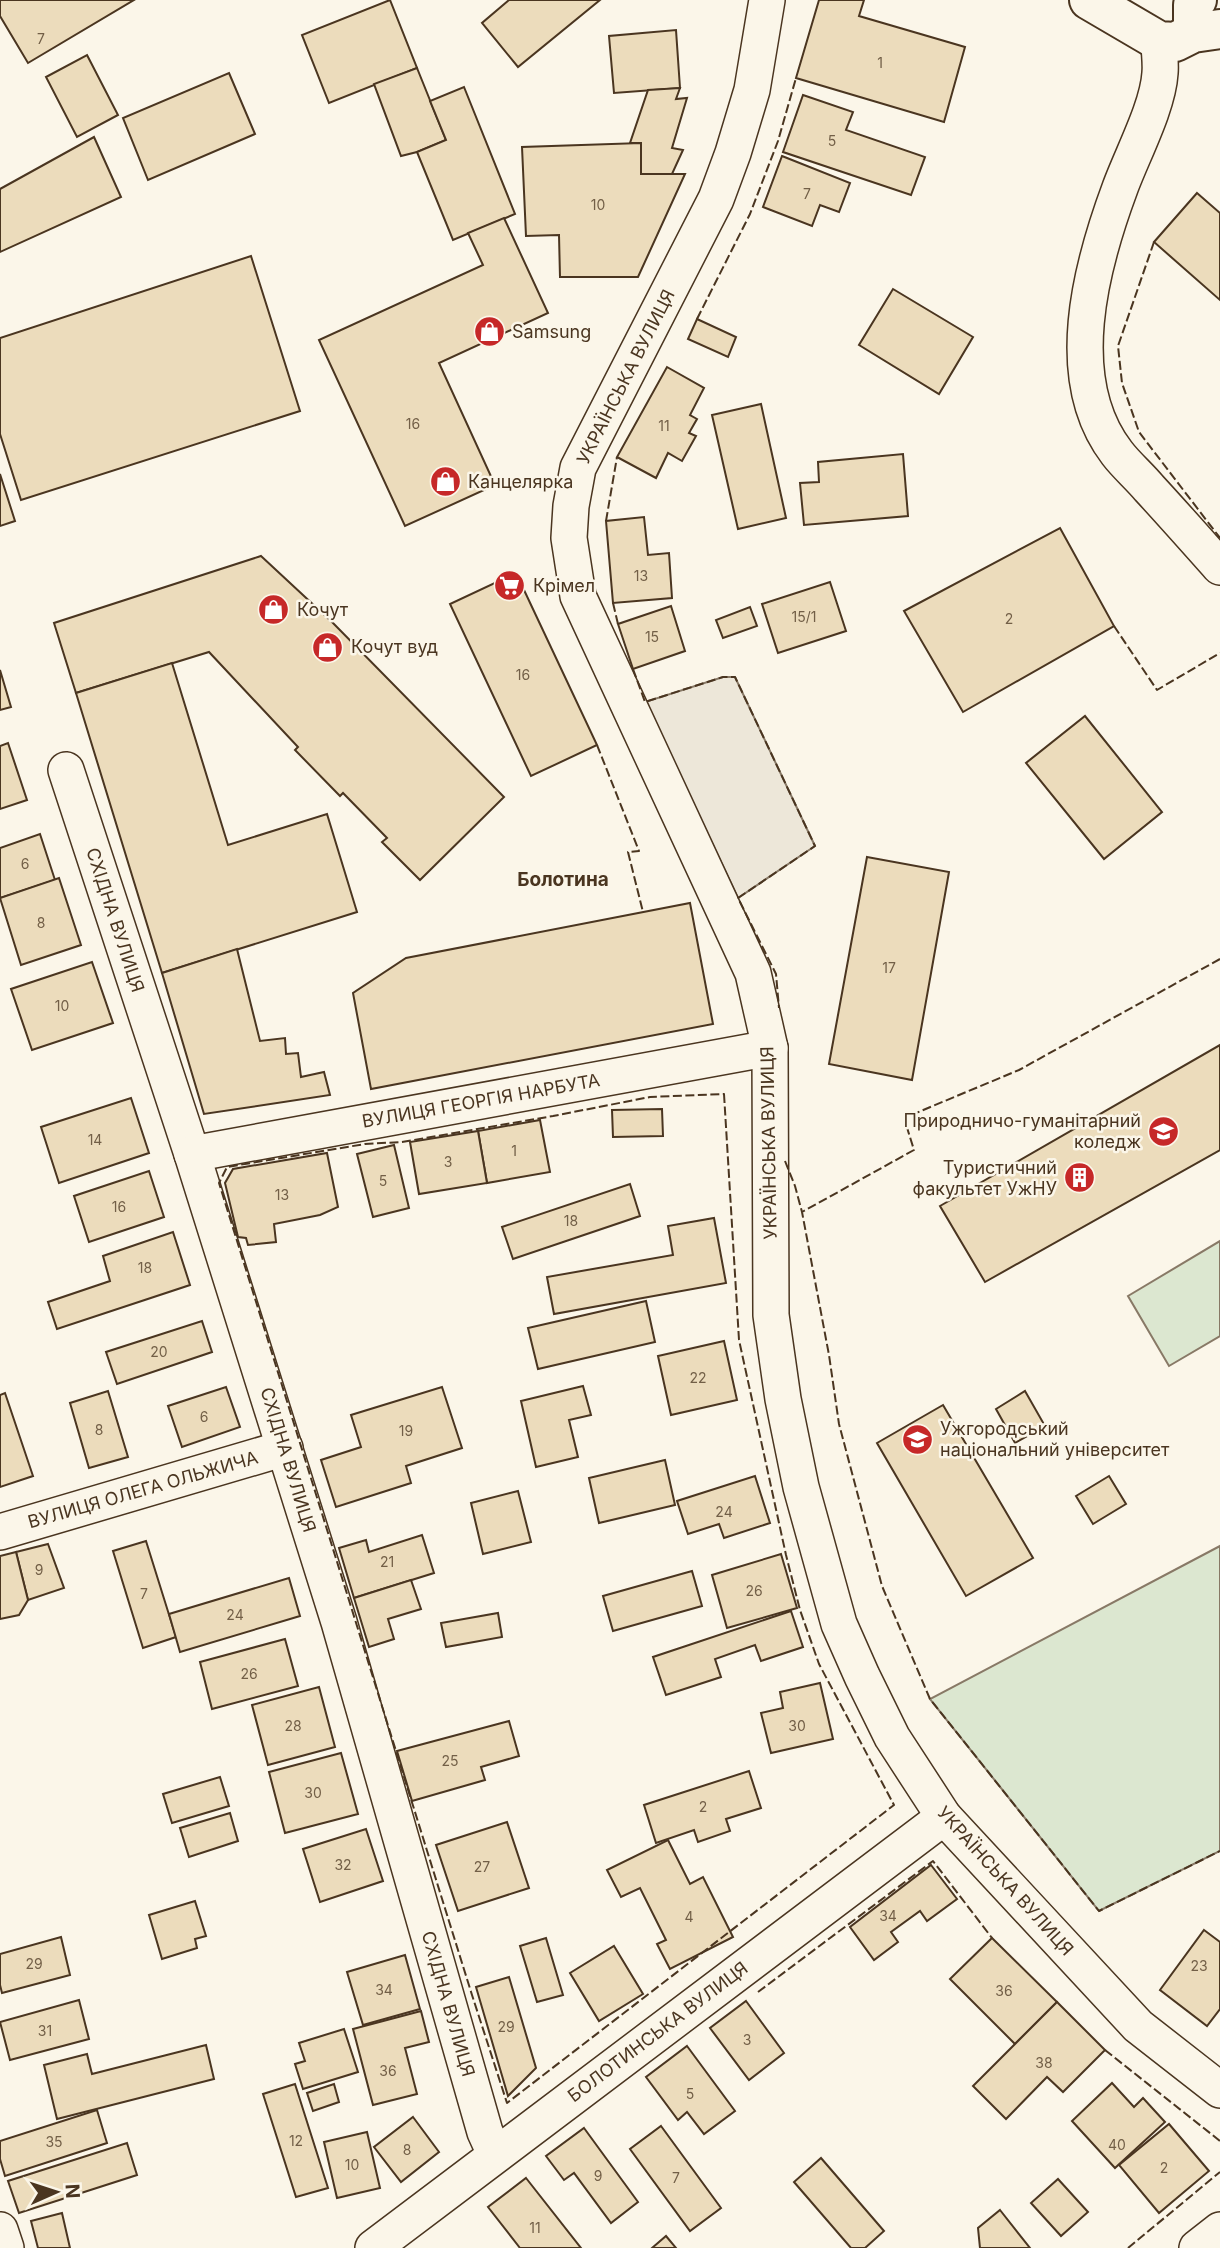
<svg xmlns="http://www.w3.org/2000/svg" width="1220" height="2248" font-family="Inter,sans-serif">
  <rect width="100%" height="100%" fill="#fbf6e9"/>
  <g fill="#dce7d0" stroke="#887966" stroke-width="2">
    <polygon points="1220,1241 1220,1336 1169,1366 1128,1296"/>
    <polygon points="1220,1546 1220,1851 1099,1911 930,1699"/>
  </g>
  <polygon fill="#ede7d9" stroke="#887966" stroke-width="2" points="723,677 735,677 815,846 738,898 645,702"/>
  <g fill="#ecdcbc" stroke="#4a3520" stroke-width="2">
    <polygon points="0,0 134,0 28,63 0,16"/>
    <polygon points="390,0 417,68 329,103 302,35"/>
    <polygon points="509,0 600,0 518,67 482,23"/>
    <polygon points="819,0 864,0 859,16 965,47 944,122 796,78"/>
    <polygon points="676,30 680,88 614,93 609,36"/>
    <polygon points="87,55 118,115 77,137 46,77"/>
    <polygon points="417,68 446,140 417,152 401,156 374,84"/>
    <polygon points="229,73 255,134 148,180 123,118"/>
    <polygon points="464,87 515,214 453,240 417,152 446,140 430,101"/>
    <polygon points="680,88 676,99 687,98 672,148 683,150 672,174 641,174 641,143 630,143 648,90"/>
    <polygon points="803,95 853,112 846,130 925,157 911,195 783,152"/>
    <polygon points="94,137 121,197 0,252 0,189"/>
    <polygon points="641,143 641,174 685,174 638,277 560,277 559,235 526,236 522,147"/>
    <polygon points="782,156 850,183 839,212 820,205 812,226 763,207"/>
    <polygon points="1197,193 1220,213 1220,300 1154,242"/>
    <polygon points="504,218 548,313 439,363 495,485 405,526 319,340 483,265 468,233"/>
    <polygon points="251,256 300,411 21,500 0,434 0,338"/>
    <polygon points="893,289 973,337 939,394 859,345"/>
    <polygon points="697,319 736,337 728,357 688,339"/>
    <polygon points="667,367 704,388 690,415 697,419 689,433 696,436 682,461 668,453 656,478 617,457"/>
    <polygon points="761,404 786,518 738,529 712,415"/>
    <polygon points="903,454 908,516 804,525 800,483 819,482 818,462"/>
    <polygon points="0,474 15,521 0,526"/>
    <polygon points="644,517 648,555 669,553 672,598 613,603 606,521"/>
    <polygon points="1060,528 1114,626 963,712 904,611"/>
    <polygon points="261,556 332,622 504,797 420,880 382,842 387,838 343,793 340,796 295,750 298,747 209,652 76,693 54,623"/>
    <polygon points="516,573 597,745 531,776 450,604"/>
    <polygon points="830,582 846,631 778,653 762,604"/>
    <polygon points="671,606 685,651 633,669 618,624"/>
    <polygon points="750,607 757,626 723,638 716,620"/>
    <polygon points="172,663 228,845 327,814 357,912 162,973 76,693"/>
    <polygon points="0,670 11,707 0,710"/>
    <polygon points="1085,716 1162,812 1104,859 1026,763"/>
    <polygon points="8,743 27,800 0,809 0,746"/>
    <polygon points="40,834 55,880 0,898 0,848"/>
    <polygon points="867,857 949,872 912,1080 829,1064"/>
    <polygon points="59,878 81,945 21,965 0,898"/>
    <polygon points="690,903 713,1024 371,1089 353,993 406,958"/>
    <polygon points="237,949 260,1041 285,1038 286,1054 298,1053 301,1077 324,1072 330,1095 204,1114 162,973"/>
    <polygon points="92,962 113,1023 32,1050 11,989"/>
    <polygon points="1220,1045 1220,1150 985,1282 940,1206"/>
    <polygon points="131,1098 149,1153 59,1183 41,1127"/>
    <polygon points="662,1109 663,1136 613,1137 612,1110"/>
    <polygon points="540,1120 550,1172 487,1183 478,1131"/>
    <polygon points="478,1131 487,1183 419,1194 410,1142"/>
    <polygon points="394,1145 409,1208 373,1217 357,1154"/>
    <polygon points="327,1153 338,1207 320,1215 274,1224 276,1242 248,1245 246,1238 238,1237 225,1183 233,1169"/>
    <polygon points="149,1171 164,1217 89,1242 74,1196"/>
    <polygon points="630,1184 640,1216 513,1259 502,1227"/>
    <polygon points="714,1218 726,1283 554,1314 547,1277 673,1255 668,1226"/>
    <polygon points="173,1232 190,1285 57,1329 48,1302 110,1281 103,1256"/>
    <polygon points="646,1301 655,1342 538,1369 528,1328"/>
    <polygon points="202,1321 212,1352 117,1384 106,1352"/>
    <polygon points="724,1341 737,1400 671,1415 658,1356"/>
    <polygon points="583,1386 591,1415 569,1420 578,1457 536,1467 521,1401"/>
    <polygon points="226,1387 240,1427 182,1447 168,1406"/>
    <polygon points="442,1387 462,1448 406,1466 411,1483 336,1507 321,1460 361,1447 351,1415"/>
    <polygon points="108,1391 128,1457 89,1468 70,1403"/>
    <polygon points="1025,1391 1045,1426 1015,1443 996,1409"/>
    <polygon points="5,1393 33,1476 0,1487 0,1395"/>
    <polygon points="943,1405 1033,1558 966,1596 877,1443"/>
    <polygon points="665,1460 675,1505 599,1523 589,1478"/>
    <polygon points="755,1476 770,1523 724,1538 719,1524 688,1534 677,1501"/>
    <polygon points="1109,1476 1126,1504 1093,1524 1076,1496"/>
    <polygon points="518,1491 531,1542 483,1554 471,1503"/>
    <polygon points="422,1535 434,1573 354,1598 339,1548 366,1540 369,1552"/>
    <polygon points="146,1541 176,1637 143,1648 113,1551"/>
    <polygon points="48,1544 64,1588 28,1600 16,1552"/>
    <polygon points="16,1552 28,1600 19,1615 0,1619 0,1556"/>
    <polygon points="781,1554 797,1608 727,1628 712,1575"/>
    <polygon points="692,1571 702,1606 613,1631 603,1596"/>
    <polygon points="289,1578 300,1616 180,1652 169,1614"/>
    <polygon points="411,1580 421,1609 388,1619 394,1639 369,1647 354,1598"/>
    <polygon points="791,1611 803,1647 761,1661 755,1645 715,1659 721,1677 666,1695 653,1657"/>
    <polygon points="498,1613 502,1637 446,1647 441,1623"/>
    <polygon points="285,1639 298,1686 212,1709 200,1662"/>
    <polygon points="820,1683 833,1739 771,1753 761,1713 783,1708 780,1692"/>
    <polygon points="319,1687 335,1747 268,1765 252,1705"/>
    <polygon points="509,1721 519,1756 481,1767 485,1780 412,1801 397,1751"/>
    <polygon points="341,1753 358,1814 285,1833 269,1772"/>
    <polygon points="749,1771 761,1808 726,1819 730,1831 698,1842 694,1830 656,1843 644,1805"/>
    <polygon points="220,1777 229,1806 172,1823 163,1794"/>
    <polygon points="230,1813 238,1841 189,1857 180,1828"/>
    <polygon points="507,1822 529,1888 458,1911 436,1845"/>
    <polygon points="366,1829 383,1881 320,1902 303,1849"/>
    <polygon points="668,1840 690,1884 703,1877 733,1937 670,1969 657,1944 666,1940 640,1888 621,1897 607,1870"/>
    <polygon points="931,1865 957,1899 927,1921 920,1911 891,1932 898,1942 874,1960 850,1927"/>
    <polygon points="195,1901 206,1936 195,1939 197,1948 162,1959 149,1915"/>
    <polygon points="1204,1930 1220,1942 1220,2009 1207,2026 1160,1990"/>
    <polygon points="61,1937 70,1975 2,1993 0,1985 0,1954"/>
    <polygon points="546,1938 563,1995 537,2002 520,1946"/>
    <polygon points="992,1938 1057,2002 1015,2044 950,1979"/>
    <polygon points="614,1946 643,1994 599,2021 570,1973"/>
    <polygon points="405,1955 420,2009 363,2025 347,1972"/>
    <polygon points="509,1977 536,2068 508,2096 476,1987"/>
    <polygon points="79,2000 89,2039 10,2060 0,2022"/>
    <polygon points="746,2001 784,2053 749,2080 710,2028"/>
    <polygon points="1057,2002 1105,2050 1063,2092 1047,2077 1006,2119 973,2086"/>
    <polygon points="421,2011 429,2042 405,2048 417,2094 373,2105 353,2029"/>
    <polygon points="344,2029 358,2072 303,2089 295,2064 305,2061 299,2043"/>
    <polygon points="206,2045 214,2079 57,2119 44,2065 87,2054 92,2074"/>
    <polygon points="687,2046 735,2111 704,2134 687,2112 678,2120 646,2077"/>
    <polygon points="1112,2083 1134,2107 1143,2098 1165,2122 1115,2168 1072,2121"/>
    <polygon points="295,2084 328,2188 296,2197 263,2094"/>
    <polygon points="334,2084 339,2102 313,2111 307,2093"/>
    <polygon points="97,2110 107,2143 5,2176 0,2159 0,2141"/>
    <polygon points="413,2117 439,2152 401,2182 374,2147"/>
    <polygon points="1169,2124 1209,2171 1159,2213 1119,2165"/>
    <polygon points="661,2126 721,2208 690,2231 630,2149"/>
    <polygon points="584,2128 638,2202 611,2223 574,2173 564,2180 546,2156"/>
    <polygon points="367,2132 380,2188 337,2198 324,2142"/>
    <polygon points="127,2143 137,2175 19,2213 8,2181"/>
    <polygon points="821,2158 884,2231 865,2248 851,2248 794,2182"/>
    <polygon points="526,2178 581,2248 520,2248 488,2207"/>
    <polygon points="1058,2179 1088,2212 1061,2236 1031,2203"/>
    <polygon points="1000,2210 1030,2248 980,2248 978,2228"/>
    <polygon points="62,2213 70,2248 38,2248 31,2221"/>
    <polygon points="666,2236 676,2248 652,2248"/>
  </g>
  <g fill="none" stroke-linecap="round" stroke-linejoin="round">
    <defs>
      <g id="minor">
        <polyline points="767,0 752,90 733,153 716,199 578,468 571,506 569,538 578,596 753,973 770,1048 771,1315 783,1399 801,1487 839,1624 862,1676 892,1737 944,1817 1138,2026 1220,2090"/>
        <path d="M1159 41C1159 52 1161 63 1160 73 1158 107 1132 155 1120 188 1091 266 1060 379 1117 453 1126 465 1139 476 1149 488 1173 514 1196 540 1220 567"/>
        <polyline points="66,770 192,1154 339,1622 485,2132 495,2154"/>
        <polyline points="192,1154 770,1048"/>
        <polyline points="0,1532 285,1448"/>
        <polyline points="0,2230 6,2248"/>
        <polyline points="373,2248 944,1817"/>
        <polyline points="1197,2248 1220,2230"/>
      </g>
      <g id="secondary">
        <polyline points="1089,0 1159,41 1175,42 1193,33 1220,29"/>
        <polyline points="1193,33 1193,5 1197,0"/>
      </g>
    </defs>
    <use href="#minor" stroke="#4a3520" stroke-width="38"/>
    <use href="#secondary" stroke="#4a3520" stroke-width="42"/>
    <use href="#minor" stroke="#fbf6e9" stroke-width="35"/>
    <use href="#secondary" stroke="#fbf6e9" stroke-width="38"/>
    <g stroke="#4a3520" stroke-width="2" stroke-dasharray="9 3.5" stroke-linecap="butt">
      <polyline points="1154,242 1118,346 1122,383 1139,432 1220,538"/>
      <polyline points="697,319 750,214 778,141 796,78"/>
      <polyline points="606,521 617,457"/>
      <polyline points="613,603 618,624"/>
      <polyline points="1114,626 1157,690 1220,653"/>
      <polyline points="633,669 645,702 723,677 735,677 815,846 738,898 776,974 779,1008"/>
      <polyline points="597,745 639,851 628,852 643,912"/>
      <polyline points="1220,959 1019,1070 904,1118 914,1150 802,1212 829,1355 839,1424 882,1586 930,1699 1099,1911 1220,1851"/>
      <polygon points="724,1094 739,1340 786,1555 800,1610 819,1664 894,1805 507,2103 472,1995 219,1183 227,1167 365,1144 402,1142 553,1116 650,1097"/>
      <polyline points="785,1161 795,1186 802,1212"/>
      <polyline points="758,1992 933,1861 992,1938"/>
      <polyline points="1105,2050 1220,2141"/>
      <polyline points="1128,2248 1220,2172"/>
    </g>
  </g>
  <defs>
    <symbol id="shop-disc" viewBox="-11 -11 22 22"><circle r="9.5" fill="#c62828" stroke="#fbf6e9"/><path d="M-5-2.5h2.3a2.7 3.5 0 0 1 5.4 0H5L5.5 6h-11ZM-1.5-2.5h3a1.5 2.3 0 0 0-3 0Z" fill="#fff"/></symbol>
    <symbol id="supermarket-disc" viewBox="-11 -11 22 22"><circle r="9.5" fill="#c62828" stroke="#fbf6e9"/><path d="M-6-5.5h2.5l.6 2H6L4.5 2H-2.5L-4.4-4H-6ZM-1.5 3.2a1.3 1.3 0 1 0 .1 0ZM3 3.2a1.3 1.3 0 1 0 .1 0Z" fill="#fff"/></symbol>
    <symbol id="university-disc" viewBox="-11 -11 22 22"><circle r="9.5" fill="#c62828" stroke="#fbf6e9"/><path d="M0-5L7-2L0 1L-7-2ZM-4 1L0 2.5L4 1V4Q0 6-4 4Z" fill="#fff"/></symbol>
    <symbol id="building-disc" viewBox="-11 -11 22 22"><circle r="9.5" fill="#c62828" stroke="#fbf6e9"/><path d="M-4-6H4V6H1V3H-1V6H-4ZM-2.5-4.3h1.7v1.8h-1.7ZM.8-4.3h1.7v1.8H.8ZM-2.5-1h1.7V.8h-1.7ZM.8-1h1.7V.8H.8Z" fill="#fff"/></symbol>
  </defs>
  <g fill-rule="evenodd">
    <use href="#shop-disc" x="472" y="314" width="35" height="35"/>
    <use href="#shop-disc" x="428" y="464" width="35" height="35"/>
    <use href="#supermarket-disc" x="492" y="568" width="35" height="35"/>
    <use href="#shop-disc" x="256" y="592" width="35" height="35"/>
    <use href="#shop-disc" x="310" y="630" width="35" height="35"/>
    <use href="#university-disc" x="1146" y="1114" width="35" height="35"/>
    <use href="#building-disc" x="1062" y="1160" width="35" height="35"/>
    <use href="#university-disc" x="900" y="1422" width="35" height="35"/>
  </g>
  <g text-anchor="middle" stroke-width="5" stroke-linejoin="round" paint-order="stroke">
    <g font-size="14" fill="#725f47">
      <text x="41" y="44">7</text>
      <text x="880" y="68">1</text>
      <text x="832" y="146">5</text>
      <text x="807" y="199">7</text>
      <text x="598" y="210">10</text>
      <text x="413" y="429">16</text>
      <text x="664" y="431">11</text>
      <text x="641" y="581">13</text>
      <text x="804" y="622">15/1</text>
      <text x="1009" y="624">2</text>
      <text x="652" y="642">15</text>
      <text x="523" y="680">16</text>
      <text x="25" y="869">6</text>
      <text x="41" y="928">8</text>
      <text x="889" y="973">17</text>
      <text x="62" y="1011">10</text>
      <text x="95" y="1145">14</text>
      <text x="514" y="1156">1</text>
      <text x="448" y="1167">3</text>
      <text x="383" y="1186">5</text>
      <text x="282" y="1200">13</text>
      <text x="119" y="1212">16</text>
      <text x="571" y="1226">18</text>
      <text x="145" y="1273">18</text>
      <text x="159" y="1357">20</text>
      <text x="698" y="1383">22</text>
      <text x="204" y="1422">6</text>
      <text x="99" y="1435">8</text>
      <text x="406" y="1436">19</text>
      <text x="724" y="1517">24</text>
      <text x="387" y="1567">21</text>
      <text x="39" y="1575">9</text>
      <text x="754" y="1596">26</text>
      <text x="144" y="1599">7</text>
      <text x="235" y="1620">24</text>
      <text x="249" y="1679">26</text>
      <text x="293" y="1731">28</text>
      <text x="797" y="1731">30</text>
      <text x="450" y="1766">25</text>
      <text x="313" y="1798">30</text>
      <text x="703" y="1812">2</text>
      <text x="343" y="1870">32</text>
      <text x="482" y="1872">27</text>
      <text x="888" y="1921">34</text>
      <text x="689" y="1922">4</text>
      <text x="34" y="1969">29</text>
      <text x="1199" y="1971">23</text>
      <text x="384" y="1995">34</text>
      <text x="1004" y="1996">36</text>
      <text x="506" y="2032">29</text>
      <text x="45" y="2036">31</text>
      <text x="747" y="2045">3</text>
      <text x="1044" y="2068">38</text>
      <text x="388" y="2076">36</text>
      <text x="690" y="2099">5</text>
      <text x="296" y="2146">12</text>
      <text x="54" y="2147">35</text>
      <text x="1117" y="2150">40</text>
      <text x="407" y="2155">8</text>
      <text x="352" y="2170">10</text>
      <text x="1164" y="2173">2</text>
      <text x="598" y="2181">9</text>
      <text x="676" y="2183">7</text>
      <text x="535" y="2233">11</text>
    </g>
    <g font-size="18" fill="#4a3520" stroke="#fbf6e9" text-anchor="start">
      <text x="512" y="338">Samsung</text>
      <text x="468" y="488">Канцелярка</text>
      <text x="533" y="592">Крімел</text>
      <text x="297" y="616">Кочут</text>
      <text x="351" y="653">Кочут вуд</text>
      <text x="1141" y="1127" text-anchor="end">Природничо-гуманітарний<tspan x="1141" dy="21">коледж</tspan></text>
      <text x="1057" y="1174" text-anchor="end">Туристичний<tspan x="1057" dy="21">факультет УжНУ</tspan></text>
      <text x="940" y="1435">Ужгородський<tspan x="940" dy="21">національний університет</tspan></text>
    </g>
    <g font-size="18" fill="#4a3520" stroke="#fbf6e9">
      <text transform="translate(626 377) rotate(-63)" y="6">УКРАЇНСЬКА ВУЛИЦЯ</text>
      <text transform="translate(115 920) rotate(72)" y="6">СХІДНА ВУЛИЦЯ</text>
      <text transform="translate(481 1101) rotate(-10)" y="6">ВУЛИЦЯ ГЕОРГІЯ НАРБУТА</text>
      <text transform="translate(769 1143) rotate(-91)" y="6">УКРАЇНСЬКА ВУЛИЦЯ</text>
      <text transform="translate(288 1460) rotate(73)" y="6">СХІДНА ВУЛИЦЯ</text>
      <text transform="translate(143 1490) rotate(-16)" y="6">ВУЛИЦЯ ОЛЕГА ОЛЬЖИЧА</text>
      <text transform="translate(1005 1881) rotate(48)" y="6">УКРАЇНСЬКА ВУЛИЦЯ</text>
      <text transform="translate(448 2004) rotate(74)" y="6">СХІДНА ВУЛИЦЯ</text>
      <text transform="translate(658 2032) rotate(-37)" y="6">БОЛОТИНСЬКА ВУЛИЦЯ</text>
    </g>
    <g font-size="19" font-weight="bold" fill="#4a3520" stroke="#fbf6e9">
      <text x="563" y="886">Болотина</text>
    </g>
  </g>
  <g transform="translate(56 2192) rotate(87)" stroke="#fbf6e9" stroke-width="5" paint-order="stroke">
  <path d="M0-5L12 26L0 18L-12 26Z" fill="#4a3520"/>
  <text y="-10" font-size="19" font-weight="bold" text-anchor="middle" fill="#4a3520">N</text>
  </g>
</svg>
